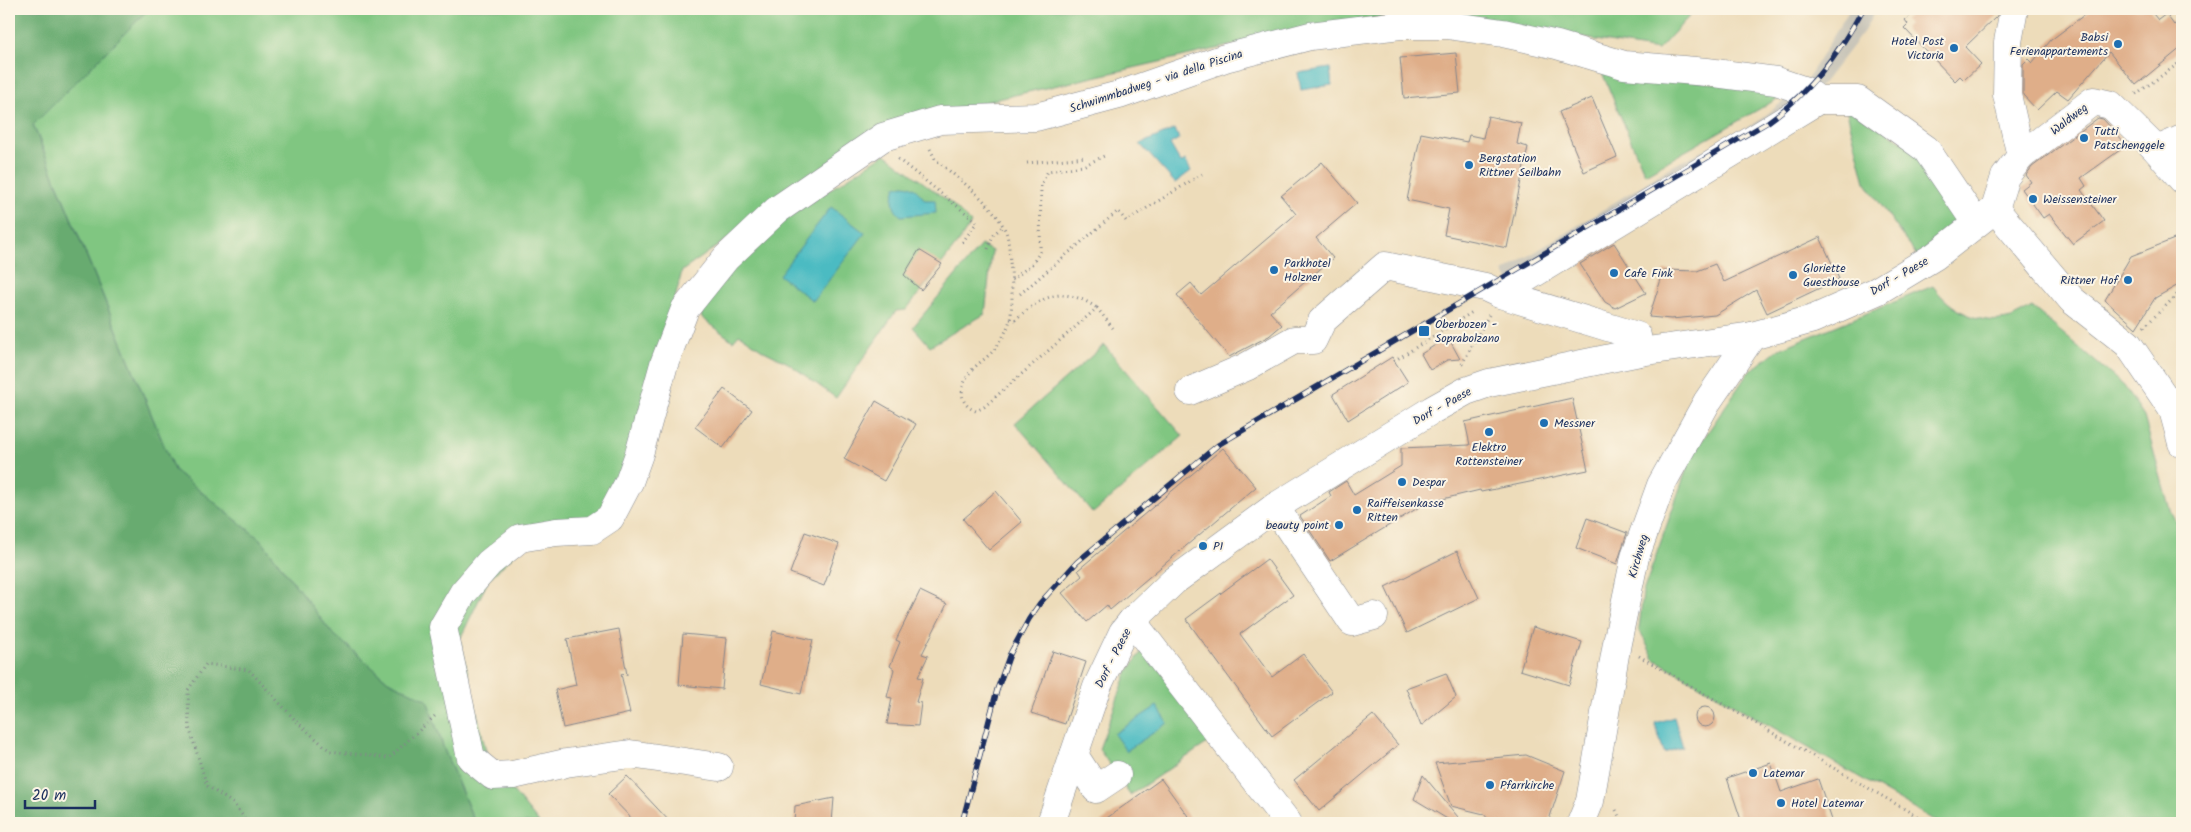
<svg xmlns="http://www.w3.org/2000/svg" width="2191" height="832" font-family="Kalam,sans-serif">
  <rect width="100%" height="100%" fill="#fcf5e5"/>
  <filter id="ink" filterUnits="userSpaceOnUse"><feTurbulence type="fractalNoise" baseFrequency=".02" numOctaves="2"/><feDisplacementMap in="SourceGraphic" scale="10" xChannelSelector="R" yChannelSelector="G"/><feConvolveMatrix kernelMatrix="1 2 1 2 8 2 1 2 1" color-interpolation-filters="sRGB"/></filter>
  <filter id="wash" filterUnits="userSpaceOnUse"><feTurbulence type="fractalNoise" baseFrequency=".0096" numOctaves="4" result="noise"/><feDisplacementMap in="SourceGraphic" scale="20" xChannelSelector="R" yChannelSelector="G"/><feGaussianBlur stdDeviation="1.12" result="paint"/><feColorMatrix in="noise" values="0 0 0 0 0 0 0 0 0 0 0 0 0 0 0 0 0 1.4 0 .05"/><feComposite in="paint" operator="in"/></filter>
  <g filter="url(#wash)">
    <rect width="100%" height="100%" fill="#eddcba"/>
    <polygon fill="#c8c4b8" points="1850,9 1876,9 1864,31 1821,86 1510,283 1503,272 1671,167 1757,122 1785,100 1808,78"/>
    <g fill="#80c681" stroke="#4e7a70">
      <polygon points="149,9 1696,9 1658,50 1417,11 1295,31 971,105 887,127 682,271 620,518 524,545 489,579 460,639 488,760 539,823 475,823 445,752 427,700 388,681 331,632 261,540 174,470 33,124"/>
      <polygon points="1601,70 1745,87 1784,95 1645,174"/>
      <polygon points="1846,108 1922,153 1969,220 1917,256 1865,182"/>
      <polygon points="885,154 952,204 971,223 960,240 906,310 896,311 836,398 788,363 764,351 739,334 733,341 701,317 709,292 778,223"/>
      <polygon points="981,245 992,251 985,314 930,346 913,327"/>
      <path d="M1933 286C1950 310 1981 327 2011 318 2018 315 2025 311 2032 307L2124 386 2144 417 2170 510 2182 535V823H1939L1654 659 1639 629 1643 592 1691 457 1748 373 1777 350Z"/>
      <polygon points="1104,345 1183,436 1093,513 1015,423"/>
      <polygon points="1144,648 1212,740 1130,795 1099,749 1127,673"/>
    </g>
    <polygon fill="#68ab6f" stroke="#426d66" points="9,9 149,9 33,125 174,470 261,540 331,632 388,681 427,700 445,752 475,823 9,823"/>
    <g fill="#4cbbc2" stroke="#347590">
      <polygon points="1330,68 1332,85 1301,90 1298,73"/>
      <polygon points="1175,129 1179,139 1170,144 1181,163 1185,160 1191,171 1175,183 1140,144"/>
      <path d="M903 185C914 185 918 192 925 200H935L936 213 901 216C891 208 892 198 896 187Z"/>
      <polygon points="831,207 865,233 813,301 779,275"/>
      <polygon points="1157,706 1168,723 1126,751 1114,734"/>
      <polygon points="1674,717 1683,747 1664,753 1655,723"/>
    </g>
    <g id="blocks">
      <g fill="#dfae89">
        <polygon points="1917,9 1998,9 1997,16 1965,47 1981,64 1964,80 1960,76 1955,81 1904,28 1908,24 1905,20"/>
        <polygon points="2092,9 2149,9 2158,20 2166,14 2174,25 2182,19 2182,47 2136,85 2109,52 2068,99 2057,91 2037,110 2023,95 2023,64 2028,59 2032,63 2051,40"/>
        <polygon points="1456,53 1460,93 1404,98 1400,58"/>
        <polygon points="1592,98 1617,157 1584,172 1559,112"/>
        <polygon points="1488,116 1521,123 1517,144 1528,147 1507,248 1444,235 1449,209 1407,200 1421,133 1467,142 1469,135 1483,138"/>
        <polygon points="2098,118 2103,119 2127,145 2081,178 2086,186 2081,190 2104,221 2073,244 2049,214 2043,218 2022,189 2031,182 2026,175 2032,167"/>
        <polygon points="1322,162 1357,203 1316,238 1333,258 1270,312 1282,325 1269,336 1229,357 1177,295 1191,283 1201,295 1296,214 1281,196"/>
        <polygon points="2182,236 2182,283 2155,298 2136,328 2105,300 2131,256"/>
        <polygon points="1820,237 1839,279 1767,313 1756,290 1715,315 1671,319 1649,317 1664,270 1697,271 1715,264 1724,282"/>
        <polygon points="1614,243 1646,293 1615,308 1605,302 1580,264"/>
        <polygon points="919,250 942,264 921,290 904,275"/>
        <polygon points="1448,337 1460,359 1447,360 1430,370 1421,354"/>
        <polygon points="1392,357 1408,382 1348,420 1333,394"/>
        <polygon points="724,389 752,410 723,448 695,427"/>
        <polygon points="1572,398 1588,470 1481,492 1480,490 1426,503 1330,561 1300,516 1331,496 1329,492 1346,481 1354,495 1401,466 1401,448 1470,445 1465,422"/>
        <polygon points="876,401 916,424 884,481 844,459"/>
        <polygon points="1223,448 1256,487 1110,610 1107,605 1087,622 1062,593 1082,576 1078,570"/>
        <polygon points="996,491 1022,522 989,550 963,519"/>
        <polygon points="1587,518 1627,533 1617,564 1576,548"/>
        <polygon points="805,532 839,544 824,586 790,573"/>
        <polygon points="1457,551 1479,598 1407,633 1385,587"/>
        <polygon points="1267,559 1293,595 1240,634 1272,677 1303,654 1332,692 1272,736 1186,619"/>
        <polygon points="920,591 947,604 922,654 928,656 918,677 923,678 916,702 921,703 918,726 887,724 892,698 887,697 894,669 890,666 900,642 896,640"/>
        <polygon points="1533,627 1582,642 1569,685 1520,670"/>
        <polygon points="619,629 627,675 621,674 630,713 563,728 555,690 576,685 567,639"/>
        <polygon points="773,631 813,640 801,694 761,684"/>
        <polygon points="683,634 727,638 722,689 679,685"/>
        <polygon points="1053,651 1086,662 1065,724 1031,713"/>
        <polygon points="1446,673 1456,697 1421,726 1406,688"/>
        <circle cx="1705" cy="717" r="10"/>
        <polygon points="1373,715 1398,745 1319,811 1294,780"/>
        <polygon points="1526,755 1565,771 1548,823 1491,823 1484,814 1451,806 1435,763"/>
        <polygon points="1771,763 1781,792 1818,779 1833,823 1742,823 1727,778"/>
        <polygon points="1423,775 1463,823 1454,823 1414,799"/>
        <polygon points="627,776 671,823 636,823 608,794"/>
        <polygon points="1161,779 1193,823 1100,823"/>
        <polygon points="834,798 832,823 794,823 795,806"/>
      </g>
    </g>
  </g>
  <g filter="url(#ink)">
    <use href="#blocks" fill-opacity="0" stroke="#84868c" stroke-width="1"/>
    <g fill="none" stroke-linecap="round" stroke-linejoin="round">
      <defs>
        <g id="minor">
          <polyline points="2014,9 2008,42 2007,95 2021,156"/>
          <polyline points="2157,150 2182,139"/>
          <polyline points="1995,209 2072,300 2128,344 2173,410 2182,443"/>
          <polyline points="1500,294 1818,100"/>
          <polyline points="1190,391 1246,367 1294,340 1313,340 1322,321 1385,266 1485,287 1500,294 1637,336 1640,352"/>
          <polyline points="1275,507 1352,622 1374,616"/>
          <polyline points="1132,621 1288,823"/>
          <polyline points="1074,755 1096,789 1117,775"/>
          <polyline points="719,767 630,754 566,763 513,775 493,776 471,758 443,627 463,593 489,563 520,538 556,532 592,530 610,518 629,482 639,454 664,364 685,309 726,258 777,210 883,137 940,120 1036,117 1119,95 1225,58 1310,36 1400,25 1447,25 1503,33 1557,45 1624,65 1707,72 1776,81 1806,91 1818,100 1858,100 1926,149 1976,223"/>
          <polyline points="1051,823 1097,687 1123,632 1132,621 1174,581 1275,507 1432,410 1466,391 1489,383 1640,352 1752,336 1813,319 1877,291 1935,256 1995,209 2005,177 2021,156 2093,101 2111,105 2157,150 2182,179"/>
          <polyline points="1581,823 1590,801 1617,643 1635,557 1661,485 1707,402 1752,336"/>
        </g>
      </defs>
      <use href="#minor" stroke="#84868c" stroke-width="29"/>
      <g stroke="#84868c" stroke-width="3" stroke-dasharray="1 4" stroke-linecap="butt">
        <polyline points="2136,94 2182,61"/>
        <path d="M930 149 935 159C959 180 993 202 1006 232 1010 243 1009 258 1011 270 1012 285 1013 305 1010 320 1007 331 1001 341 994 350 987 358 978 363 971 371 960 385 957 404 976 411L984 407 1097 308 1113 328"/>
        <polyline points="898,159 977,222 962,243"/>
        <polyline points="1027,163 1086,157"/>
        <polyline points="988,249 993,235 1003,226"/>
        <polyline points="1012,280 1032,264 1040,252 1041,185 1048,171 1083,166 1104,156"/>
        <polyline points="1020,294 1118,211 1126,221 1202,174"/>
        <path d="M1010 319 1015 320C1043 295 1063 285 1097 308"/>
        <polyline points="2144,327 2182,290"/>
        <polyline points="1394,361 1474,311"/>
        <polyline points="1462,364 1489,315"/>
        <polyline points="1639,656 1929,823"/>
        <polyline points="1616,810 1622,823"/>
        <polyline points="248,823 234,804 207,786 189,727 188,690 206,664 249,670 298,723 330,751 389,758 436,715"/>
      </g>
      <use href="#minor" stroke="#fff" stroke-width="28"/>
      <defs>
        <path id="rail" d="M962 823 997 690 1010 654 1029 619 1040 603 1077 562 1218 445 1768 122C1810 92 1839 54 1863 9"/>
      </defs>
      <use href="#rail" stroke="#1b2f5e" stroke-width="5.5"/>
      <use href="#rail" stroke="#fcf5e5" stroke-width="4" stroke-dasharray="11" stroke-linecap="butt"/>
    </g>
  </g>
  <g fill="#1f6fb2" stroke="#fcf5e5" stroke-width="2">
    <circle cx="2118" cy="44" r="5"/>
    <circle cx="1954" cy="48" r="5"/>
    <circle cx="2084" cy="138" r="5"/>
    <circle cx="1469" cy="165" r="5"/>
    <circle cx="2033" cy="199" r="5"/>
    <circle cx="1274" cy="270" r="5"/>
    <circle cx="1614" cy="273" r="5"/>
    <circle cx="1793" cy="275" r="5"/>
    <circle cx="2128" cy="280" r="5"/>
    <rect x="1418" y="325" width="12" height="12" rx="2.5"/>
    <circle cx="1544" cy="423" r="5"/>
    <circle cx="1489" cy="432" r="5"/>
    <circle cx="1402" cy="482" r="5"/>
    <circle cx="1357" cy="510" r="5"/>
    <circle cx="1339" cy="525" r="5"/>
    <circle cx="1203" cy="546" r="5"/>
    <circle cx="1753" cy="773" r="5"/>
    <circle cx="1490" cy="785" r="5"/>
    <circle cx="1781" cy="803" r="5"/>
  </g>
  <g text-anchor="middle" stroke-width="4" stroke-linejoin="round" paint-order="stroke">
    <g font-size="12" fill="#1b2f5e" stroke="#fcf5e5" text-anchor="start">
      <text x="2108" y="41" text-anchor="end">Babsi<tspan x="2108" dy="14">Ferienappartements</tspan></text>
      <text x="1944" y="45" text-anchor="end">Hotel Post<tspan x="1944" dy="14">Victoria</tspan></text>
      <text x="2094" y="135">Tutti<tspan x="2094" dy="14">Patschenggele</tspan></text>
      <text x="1479" y="162">Bergstation<tspan x="1479" dy="14">Rittner Seilbahn</tspan></text>
      <text x="2043" y="203">Weissensteiner</text>
      <text x="1284" y="267">Parkhotel<tspan x="1284" dy="14">Holzner</tspan></text>
      <text x="1803" y="272">Gloriette<tspan x="1803" dy="14">Guesthouse</tspan></text>
      <text x="1624" y="277">Cafe Fink</text>
      <text x="2118" y="284" text-anchor="end">Rittner Hof</text>
      <text x="1435" y="328">Oberbozen -<tspan x="1435" dy="14">Soprabolzano</tspan></text>
      <text x="1554" y="427">Messner</text>
      <text x="1489" y="451" text-anchor="middle">Elektro<tspan x="1489" dy="14">Rottensteiner</tspan></text>
      <text x="1412" y="486">Despar</text>
      <text x="1367" y="507">Raiffeisenkasse<tspan x="1367" dy="14">Ritten</tspan></text>
      <text x="1329" y="529" text-anchor="end">beauty point</text>
      <text x="1213" y="550">P1</text>
      <text x="1763" y="777">Latemar</text>
      <text x="1500" y="789">Pfarrkirche</text>
      <text x="1791" y="807">Hotel Latemar</text>
    </g>
    <g font-size="12" fill="#1b2f5e" stroke="#fcf5e5">
      <text transform="translate(1156 81) rotate(-18)" y="4">Schwimmbadweg - via della Piscina</text>
      <text transform="translate(2069 119) rotate(-38)" y="4">Waldweg</text>
      <text transform="translate(1899 276) rotate(-30)" y="4">Dorf - Paese</text>
      <text transform="translate(1442 406) rotate(-29)" y="4">Dorf - Paese</text>
      <text transform="translate(1638 556) rotate(-74)" y="4">Kirchweg</text>
      <text transform="translate(1113 658) rotate(-63)" y="4">Dorf - Paese</text>
    </g>
  </g>
  <rect width="2191" height="832" fill="none" stroke="#fcf5e5" stroke-width="30"/>
  <path d="M25 800v8h70v-8" fill="none" stroke="#1b2f5e" stroke-width="2.5"/>
  <text x="32" y="800" font-size="15" fill="#1b2f5e" stroke="#fcf5e5" stroke-width="4" paint-order="stroke">20 m</text>
</svg>
